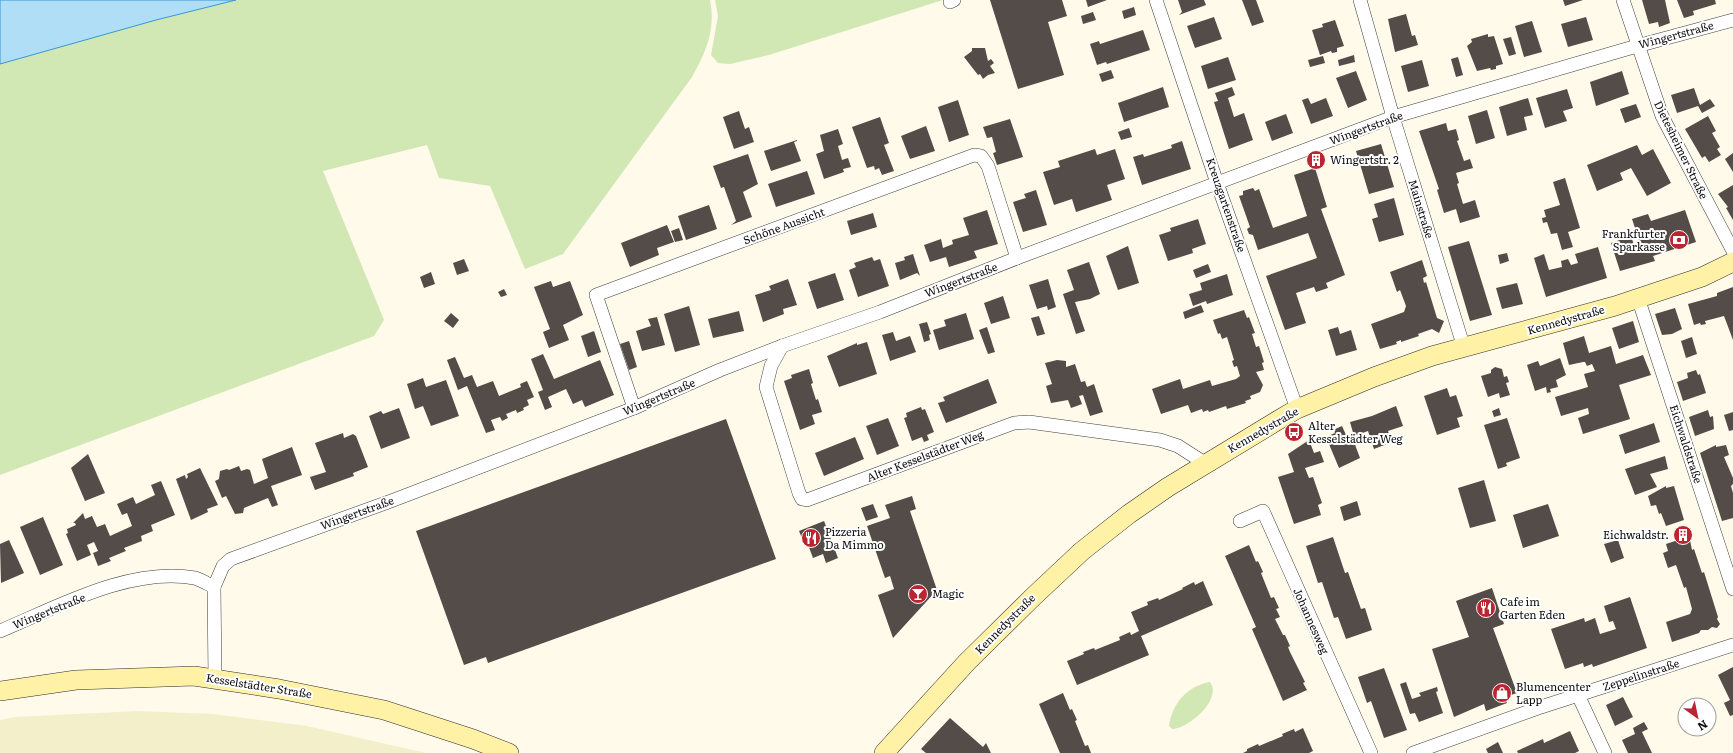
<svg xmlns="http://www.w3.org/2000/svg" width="1733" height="753" font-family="Literata,serif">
  <rect width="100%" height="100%" fill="#fffaea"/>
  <polygon fill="#f4efcb" points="138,711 213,714 307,726 426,753 0,753 0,720 15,717"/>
  <g fill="#d1e8b5">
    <path d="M236 0H710C716 29 706 52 692 77L563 254 525 269 490 186 439 178 427 145 323 171 384 320 374 336 0 475V64L156 20Z"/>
    <polygon points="715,0 943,0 769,55 730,64 718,63 711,55 718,16"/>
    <path d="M1210 682C1223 699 1188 729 1172 729L1169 726C1171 705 1188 685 1210 682Z"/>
  </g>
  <polygon fill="#afdef6" stroke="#3796cc" points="0,0 236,0 156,20 0,64"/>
  <g fill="#544c48">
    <polygon points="990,0 1062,0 1067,16 1048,22 1064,75 1018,89"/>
    <polygon points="1086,0 1107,0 1088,7"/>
    <polygon points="1178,0 1204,0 1206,5 1179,15 1182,12"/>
    <polygon points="1242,0 1256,0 1264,22 1252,26"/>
    <polygon points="1563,0 1583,0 1565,6"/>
    <polygon points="1642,0 1665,0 1670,23 1659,27 1658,22 1649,24"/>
    <polygon points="1677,0 1715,0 1716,4 1693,11 1694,15 1684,18"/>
    <polygon points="1134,7 1136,15 1124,19 1122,11"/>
    <polygon points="1093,12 1096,20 1083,24 1081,16"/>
    <polygon points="1406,14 1412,36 1415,35 1418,45 1395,52 1388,19"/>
    <polygon points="1214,17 1222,39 1195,48 1187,26"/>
    <polygon points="1586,17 1593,40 1568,47 1561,24"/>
    <polygon points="1335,20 1344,46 1337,48 1337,52 1332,53 1331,51 1320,55 1312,30 1323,27 1322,24"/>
    <polygon points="1532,21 1542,52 1524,57 1515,26"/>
    <polygon points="1143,30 1150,50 1107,64 1106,62 1097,65 1090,44 1099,41 1100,44"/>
    <polygon points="1488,34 1488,37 1494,36 1503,64 1496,66 1496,69 1491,70 1490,68 1477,71 1467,46 1472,42 1471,39"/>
    <polygon points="1511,37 1516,54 1509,56 1503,39"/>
    <polygon points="972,48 985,48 988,61 991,59 994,63 990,66 995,73 988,75 983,79 980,74 978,75 964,57 972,51"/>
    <polygon points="1354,55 1355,62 1339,66 1338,60"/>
    <polygon points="1323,56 1325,63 1310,67 1308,60"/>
    <polygon points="1228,57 1236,80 1208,89 1201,66"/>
    <polygon points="1458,57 1463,75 1456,77 1451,59"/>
    <polygon points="1422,60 1429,86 1408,92 1401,66"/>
    <polygon points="1111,70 1114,78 1102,82 1099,74"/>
    <polygon points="1356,71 1367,100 1348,108 1336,78"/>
    <polygon points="1622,71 1629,94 1596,106 1590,82"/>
    <polygon points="1163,87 1169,107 1124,122 1118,103"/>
    <polygon points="1232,87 1235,95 1228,98 1234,117 1244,113 1253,140 1229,149 1214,102 1218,101 1215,93"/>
    <polygon points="1694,88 1700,105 1710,99 1715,106 1702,113 1698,106 1677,113 1671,95"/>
    <polygon points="1567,89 1573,108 1563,111 1567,121 1545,128 1536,98"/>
    <polygon points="1308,98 1311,104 1326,98 1333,116 1311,124 1302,100"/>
    <polygon points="1528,98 1533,115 1524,117 1527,130 1507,136 1499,107"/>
    <polygon points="958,100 969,135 949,142 938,107"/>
    <polygon points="1636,104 1641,117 1625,123 1620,109"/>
    <polygon points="1487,110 1495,138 1476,144 1468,116"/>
    <polygon points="739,111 745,129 749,127 754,142 734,149 723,117"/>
    <polygon points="1286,114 1293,133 1272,141 1265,122"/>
    <polygon points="1708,116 1716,131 1712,133 1720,147 1717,149 1721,155 1709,162 1705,156 1702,158 1685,129"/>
    <polygon points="880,117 889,143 884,145 894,171 882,175 879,168 875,170 874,166 867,168 852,127"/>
    <polygon points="1010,119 1023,157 997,165 993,153 996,152 992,137 987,138 983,127"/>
    <polygon points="1446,123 1448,131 1456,129 1459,140 1457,141 1464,161 1470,159 1473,168 1456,173 1459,183 1457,184 1463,204 1475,200 1480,217 1460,223 1456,209 1444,213 1437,190 1439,189 1419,131"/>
    <polygon points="926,126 935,151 910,159 901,136"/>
    <polygon points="1129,128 1132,137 1121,140 1118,132"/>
    <polygon points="838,129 843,144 838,146 842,160 848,158 851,167 843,169 844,172 824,179 816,154 824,151 820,135"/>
    <polygon points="797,140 797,141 794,142 801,161 771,171 764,151"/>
    <polygon points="1182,141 1191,169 1142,185 1133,157 1143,154 1144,157 1172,148 1171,145"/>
    <polygon points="1381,144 1394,187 1369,194 1356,151"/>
    <polygon points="1637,145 1642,155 1653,149 1671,183 1647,196 1631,168 1620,173 1623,180 1597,191 1587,165"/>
    <polygon points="1095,149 1097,155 1115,149 1125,179 1107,185 1112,200 1076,212 1072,199 1054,205 1043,172 1060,167 1058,161"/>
    <polygon points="1733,153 1733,172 1725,159"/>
    <polygon points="748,154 758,184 743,192 752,217 731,225 736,221 724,187 721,188 713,166"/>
    <polygon points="1316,156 1318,163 1315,165 1313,158"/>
    <polygon points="1315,168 1327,207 1321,209 1345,275 1326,283 1328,288 1316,292 1314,287 1296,293 1306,323 1285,330 1266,276 1317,258 1308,233 1258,250 1253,235 1249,234 1247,229 1250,227 1239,196 1243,195 1243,191 1253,188 1255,191 1259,189 1273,228 1307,216 1294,175"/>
    <polygon points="807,171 815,194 776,207 768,184"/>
    <polygon points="1565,178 1580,228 1568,232 1573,247 1562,250 1557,233 1551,234 1547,222 1543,223 1542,218 1546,217 1544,210 1560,205 1553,182"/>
    <polygon points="1733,185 1733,220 1726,208 1728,207 1718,194"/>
    <polygon points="1036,190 1047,225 1023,232 1013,202 1026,198 1024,194"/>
    <polygon points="1394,198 1404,235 1379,242 1372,219 1378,217 1374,204"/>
    <polygon points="709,205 717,229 686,240 678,216"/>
    <polygon points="987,210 998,244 974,251 977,258 949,267 946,257 930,262 924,245 941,239 943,248 953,244 952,240 969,235 963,218"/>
    <polygon points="1685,210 1696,242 1653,256 1655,261 1620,271 1611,243 1631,236 1634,245 1640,243 1632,219 1648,214 1651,221"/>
    <polygon points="873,213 877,227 851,235 847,221"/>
    <polygon points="1198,219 1206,244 1192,249 1193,253 1168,261 1159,235 1171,231 1170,228"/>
    <polygon points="667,225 674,242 657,248 659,255 630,267 621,243"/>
    <polygon points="679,228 683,240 675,242 671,231"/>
    <polygon points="1469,241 1492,315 1470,321 1448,247"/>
    <polygon points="1128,246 1139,283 1118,290 1106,256"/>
    <polygon points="1598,247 1607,278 1546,297 1534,258 1544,254 1549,270 1562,267 1561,261 1568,259 1571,265 1578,263 1575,254"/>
    <polygon points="1507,253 1509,261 1500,264 1498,255"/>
    <polygon points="913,254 920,276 917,273 900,280 895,263 905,260 904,257"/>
    <polygon points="872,257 874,261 880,259 889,286 858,297 849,270 856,267 854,263"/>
    <polygon points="464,259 469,271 457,275 453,263"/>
    <polygon points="1422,260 1427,276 1423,278 1424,283 1426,282 1437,318 1444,321 1439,333 1432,329 1418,334 1419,336 1401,342 1401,340 1396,342 1397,344 1380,349 1371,324 1404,312 1406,306 1400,290 1397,292 1390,272"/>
    <polygon points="1089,262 1100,294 1090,299 1075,302 1085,331 1076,334 1063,294 1074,290 1067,270"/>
    <polygon points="1208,264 1211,272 1196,278 1193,270"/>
    <polygon points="431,272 435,284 424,288 420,277"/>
    <polygon points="835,273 844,300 817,309 808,282"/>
    <polygon points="1227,274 1233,295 1207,304 1206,301 1193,306 1189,294 1202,290 1200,283"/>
    <polygon points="788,279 797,305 783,309 784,314 763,322 755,295 771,290 769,286"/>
    <polygon points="1048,279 1056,307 1048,310 1047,306 1037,309 1029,285"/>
    <polygon points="551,281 553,287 570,281 583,315 563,325 569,340 549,348 543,332 550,329 534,287"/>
    <polygon points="1517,283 1523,304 1502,309 1496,288"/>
    <polygon points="1733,287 1733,340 1724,316 1705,321 1706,324 1701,325 1700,323 1694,325 1688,304 1717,296 1717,293"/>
    <polygon points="504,289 507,295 501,297 498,292"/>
    <polygon points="1003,296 1010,318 991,324 984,303"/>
    <polygon points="1201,305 1204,312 1185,319 1183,312"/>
    <polygon points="689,306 700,345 675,352 664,314"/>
    <polygon points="1675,308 1682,329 1672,334 1662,335 1655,314"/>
    <polygon points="1244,310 1247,318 1249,317 1255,333 1252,334 1256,347 1259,346 1264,362 1262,363 1264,370 1256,372 1263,385 1260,392 1250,396 1251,399 1245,401 1246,403 1227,409 1226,406 1209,412 1208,410 1203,412 1202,409 1191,413 1188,405 1161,414 1152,389 1180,379 1183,389 1210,380 1212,386 1236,379 1240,376 1237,366 1234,367 1232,361 1234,360 1227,337 1222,339 1220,333 1218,334 1213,320"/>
    <polygon points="739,311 744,331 713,338 708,319"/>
    <polygon points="451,313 459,320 453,328 444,321"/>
    <polygon points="966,313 974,339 939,350 933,330 946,326 944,320"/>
    <polygon points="1039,316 1045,334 1037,336 1031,318"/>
    <polygon points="657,317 665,345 642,351 636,331 651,326 648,319"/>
    <polygon points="1633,321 1639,342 1619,349 1612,328"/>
    <polygon points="927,322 931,334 929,335 930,340 924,342 919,324"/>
    <polygon points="987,327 995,352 988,354 979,330"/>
    <polygon points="1338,327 1340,334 1351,330 1357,350 1336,356 1328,330"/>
    <polygon points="594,331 601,352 588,357 581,336"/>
    <polygon points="893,332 896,341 910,336 916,352 890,361 882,335"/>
    <polygon points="1584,336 1589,353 1611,346 1616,364 1643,355 1651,375 1619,385 1630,419 1583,434 1578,418 1589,414 1588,408 1561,416 1555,397 1588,387 1584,374 1595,371 1592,364 1587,366 1585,362 1583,362 1569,365 1563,343"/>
    <polygon points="1692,337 1697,354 1686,358 1681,341"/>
    <polygon points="629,341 637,367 629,370 620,344"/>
    <polygon points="867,342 877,374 839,387 827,356 857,343 857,345"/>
    <polygon points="543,354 554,379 600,360 614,395 585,407 582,400 573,404 566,389 548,397 552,407 545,410 538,392 543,390 531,359"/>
    <polygon points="455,357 464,378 472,375 477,387 493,381 499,396 521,387 520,384 527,381 534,397 527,400 529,405 523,408 524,410 517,413 516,410 506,414 508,418 502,421 500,417 491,420 495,430 486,433 467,386 458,390 447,360"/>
    <polygon points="1560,358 1566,375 1556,380 1558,387 1550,389 1551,392 1547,393 1546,387 1535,391 1527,365 1538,361 1540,366"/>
    <polygon points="1057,360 1066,361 1066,367 1075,364 1081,382 1085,381 1087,387 1094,384 1103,412 1090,416 1083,395 1079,396 1082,404 1071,408 1068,400 1051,403 1046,386 1052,384 1045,363"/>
    <polygon points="1495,367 1502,369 1504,377 1507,376 1509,382 1506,383 1510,395 1500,398 1499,393 1488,397 1481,376 1491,373 1491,370"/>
    <polygon points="809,369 813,383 811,384 816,400 818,399 822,412 812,415 815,424 800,430 784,381 792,378 791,375"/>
    <polygon points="1696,370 1698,375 1700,374 1706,393 1683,401 1677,382 1688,378 1687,373"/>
    <polygon points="423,378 426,387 446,380 459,416 431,426 423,406 415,409 407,384"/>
    <polygon points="988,379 997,403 946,423 938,403 945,401 943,397"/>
    <polygon points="1447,388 1450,397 1456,395 1463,416 1457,418 1460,427 1437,435 1424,396"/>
    <polygon points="1396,406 1403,426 1388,431 1392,442 1374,449 1368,431 1354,436 1350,422 1372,416"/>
    <polygon points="921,407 922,410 925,409 934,432 927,435 929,440 924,442 922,437 912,441 904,418 907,417 906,413"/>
    <polygon points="399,408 410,438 381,449 369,416 381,411 383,414"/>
    <polygon points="1499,408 1501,415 1494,417 1492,411"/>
    <polygon points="1708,410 1710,417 1713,416 1714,429 1695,436 1689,417"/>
    <polygon points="1733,412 1733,430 1729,431 1724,415"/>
    <polygon points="888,418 899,446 877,455 866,426"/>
    <polygon points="1507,418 1520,458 1506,463 1507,466 1498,469 1484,425"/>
    <polygon points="726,419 776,559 488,663 486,657 464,665 416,531"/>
    <polygon points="1654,423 1660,442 1625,454 1619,435"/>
    <polygon points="1342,426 1350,444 1354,442 1360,458 1339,468 1326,437 1335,433 1333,430"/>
    <polygon points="343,433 344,438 353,434 356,436 368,467 353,473 354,476 315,490 310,477 326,472 315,443"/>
    <polygon points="855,437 864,459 824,476 815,453"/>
    <polygon points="1309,440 1314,453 1320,451 1324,462 1305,468 1309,478 1313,477 1322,503 1318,505 1321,515 1294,524 1278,477 1294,472 1288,454"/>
    <polygon points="1716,445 1716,447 1726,445 1729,455 1724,457 1733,478 1733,484 1731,486 1733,493 1733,518 1722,521 1700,453"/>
    <polygon points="292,447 302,475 271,486 278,505 272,507 268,498 244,508 243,513 235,514 226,496 222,498 215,481 219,479 220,471 227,469 229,470 239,466 241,471 247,469 250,470 254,484 268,478 262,459"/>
    <polygon points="88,454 105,493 85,501 71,468"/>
    <polygon points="1665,456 1668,469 1650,474 1657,487 1635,495 1625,469"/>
    <polygon points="200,468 218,505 207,509 208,512 191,520 176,479 185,475 186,479 188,477 187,474"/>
    <polygon points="1484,480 1496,521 1470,528 1458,488"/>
    <polygon points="161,481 175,515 151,525 153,531 141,536 142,541 124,548 126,551 109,558 111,561 98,566 93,553 98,551 94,542 87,545 91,555 77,561 66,534 68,533 67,529 76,525 75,523 73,523 83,513 85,519 92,516 97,527 105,524 110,536 132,526 127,513 122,515 117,504 133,497 136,504 155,495 151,485"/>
    <polygon points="1666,486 1666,488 1674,486 1684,520 1666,526 1661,513 1659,514 1656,505 1651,506 1648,496"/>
    <polygon points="912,496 916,509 910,511 937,590 893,638 878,595 894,589 890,576 885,578 867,526 890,518 885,505"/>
    <polygon points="1357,501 1361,515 1344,521 1340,507"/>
    <polygon points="873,504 878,517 866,521 861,508"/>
    <polygon points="1548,504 1559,536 1523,548 1513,515"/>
    <polygon points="43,517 63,565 40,575 20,527"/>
    <polygon points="824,521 838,558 826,563 823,554 813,558 807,542 804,543 799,531"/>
    <polygon points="1688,530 1692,550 1694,549 1702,573 1704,572 1718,617 1717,619 1720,624 1717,628 1712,627 1708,630 1701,630 1699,633 1672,642 1666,622 1690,614 1692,609 1686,587 1684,588 1676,565 1668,568 1663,553 1668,551 1666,544 1678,540 1676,534"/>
    <polygon points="1333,537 1345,573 1348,572 1361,609 1365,608 1372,630 1346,639 1338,617 1334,618 1322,582 1318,583 1306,546"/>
    <polygon points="9,540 24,573 1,583 0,544"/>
    <polygon points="1618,540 1624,558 1611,563 1604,544"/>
    <polygon points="1249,545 1256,562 1258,561 1263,572 1261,573 1271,598 1274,597 1279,608 1276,609 1280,617 1275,619 1283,635 1285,635 1290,646 1288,647 1290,652 1305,682 1303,683 1307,690 1283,701 1252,629 1256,627 1225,556"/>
    <polygon points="1203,581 1213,605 1141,636 1149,655 1077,685 1067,661 1084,654 1083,652 1094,648 1095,650 1120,640 1119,637 1130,632 1131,635 1139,631 1131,612 1148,605 1147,602 1158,598 1159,600 1183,589 1182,588 1194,582 1195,585"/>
    <polygon points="1492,588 1504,624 1493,628 1517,693 1505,697 1507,703 1486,711 1484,704 1454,717 1432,649 1469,637 1456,601"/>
    <polygon points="1630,597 1647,648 1593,667 1592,664 1584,667 1583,663 1565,669 1551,629 1584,618 1585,622 1595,618 1600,634 1616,629 1613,621 1609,622 1604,606"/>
    <polygon points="1733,667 1733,715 1730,716 1724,703 1730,700 1718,675"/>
    <polygon points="1384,668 1407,730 1384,738 1371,701 1367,703 1358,677"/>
    <polygon points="1406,682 1412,699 1421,696 1419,693 1437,687 1438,691 1436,692 1443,713 1419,722 1415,713 1410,714 1400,684"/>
    <polygon points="1063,693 1070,710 1072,709 1077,720 1075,721 1085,746 1088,745 1091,753 1060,753 1039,704"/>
    <polygon points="1623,697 1633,717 1615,726 1606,705"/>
    <polygon points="950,718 983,747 986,743 991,753 926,753 921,749"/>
    <polygon points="1644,722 1648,729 1642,732 1652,753 1628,753 1622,740 1635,734 1633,728"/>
    <polygon points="1303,728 1313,751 1309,753 1243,753 1247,751 1247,749 1258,744 1259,746 1283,736 1282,734 1294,729 1295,732"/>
    <polygon points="1570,731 1579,751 1575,753 1518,753 1517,751 1543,739 1544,743"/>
    <polygon points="1498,742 1503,753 1488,753 1486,749"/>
  </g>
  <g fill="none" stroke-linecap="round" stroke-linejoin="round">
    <defs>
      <g id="minor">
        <polyline points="1156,0 1217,183 1297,409"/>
        <polyline points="1360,0 1393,117 1464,348"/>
        <polyline points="1623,0 1662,116 1733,251"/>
        <polyline points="950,2 954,0"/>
        <polyline points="1638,298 1733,589"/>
        <polyline points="782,346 771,366 766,387 799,493 802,499 807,500 1014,423 1029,422 1160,440 1178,446 1206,464"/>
        <polyline points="634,408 596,295 974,155 981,156 988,166 1017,258"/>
        <polyline points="1240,521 1263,511 1371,753"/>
        <path d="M0 631C57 607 131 566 195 578 201 580 208 584 214 587"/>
        <polyline points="215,679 214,587 223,566 231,559 391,501 634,408 720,370 782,346 880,312 1017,258 1393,117 1637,46 1733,20"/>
        <polyline points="1578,695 1605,753"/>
        <polyline points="1413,753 1541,707 1733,645"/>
      </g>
      <g id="secondary">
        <polyline points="0,691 76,680 194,676 279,689 384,710 473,739 509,753"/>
        <polyline points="884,753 967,662 1034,596 1082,551 1129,514 1168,487 1275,422 1297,409 1374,377 1432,356 1615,306 1702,277 1733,262"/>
      </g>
    </defs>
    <use href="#minor" stroke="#3e3e3e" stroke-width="14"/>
    <use href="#secondary" stroke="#2d2d2d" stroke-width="20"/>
    <use href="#minor" stroke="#fff" stroke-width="13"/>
    <use href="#secondary" stroke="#fff1a5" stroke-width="19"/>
  </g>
  <defs>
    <symbol id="building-disc" viewBox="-11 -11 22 22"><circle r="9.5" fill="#ba2532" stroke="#fff"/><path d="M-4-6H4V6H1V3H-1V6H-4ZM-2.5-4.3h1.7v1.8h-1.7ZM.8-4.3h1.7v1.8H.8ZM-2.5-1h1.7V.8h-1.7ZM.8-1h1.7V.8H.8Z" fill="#fff"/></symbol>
    <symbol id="bank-disc" viewBox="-11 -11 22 22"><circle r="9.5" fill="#ba2532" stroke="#fff"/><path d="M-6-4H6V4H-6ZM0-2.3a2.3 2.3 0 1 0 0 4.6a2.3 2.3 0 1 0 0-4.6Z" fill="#fff"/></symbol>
    <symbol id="bus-disc" viewBox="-11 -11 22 22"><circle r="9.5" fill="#ba2532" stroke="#fff"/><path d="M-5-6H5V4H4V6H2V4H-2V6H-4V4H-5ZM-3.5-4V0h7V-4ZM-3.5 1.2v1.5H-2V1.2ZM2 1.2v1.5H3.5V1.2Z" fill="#fff"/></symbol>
    <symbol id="restaurant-disc" viewBox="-11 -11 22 22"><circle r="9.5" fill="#ba2532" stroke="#fff"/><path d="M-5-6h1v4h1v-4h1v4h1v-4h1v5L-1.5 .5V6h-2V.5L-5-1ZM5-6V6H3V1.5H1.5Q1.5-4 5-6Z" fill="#fff"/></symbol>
    <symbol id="bar-disc" viewBox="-11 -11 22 22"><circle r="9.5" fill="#ba2532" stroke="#fff"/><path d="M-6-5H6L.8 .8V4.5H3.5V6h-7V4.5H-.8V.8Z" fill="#fff"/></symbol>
    <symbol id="shop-disc" viewBox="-11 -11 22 22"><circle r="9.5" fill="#ba2532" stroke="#fff"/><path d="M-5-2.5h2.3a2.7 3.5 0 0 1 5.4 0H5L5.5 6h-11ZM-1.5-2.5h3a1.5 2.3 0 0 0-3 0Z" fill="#fff"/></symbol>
  </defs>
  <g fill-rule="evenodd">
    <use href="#building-disc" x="1305" y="149" width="22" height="22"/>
    <use href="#bank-disc" x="1668" y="229" width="22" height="22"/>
    <use href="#bus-disc" x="1283" y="421" width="22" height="22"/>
    <use href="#building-disc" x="1672" y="524" width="22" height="22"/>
    <use href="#restaurant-disc" x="800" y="527" width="22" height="22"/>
    <use href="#bar-disc" x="907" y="583" width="22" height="22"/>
    <use href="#restaurant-disc" x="1475" y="597" width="22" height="22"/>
    <use href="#shop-disc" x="1491" y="682" width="22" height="22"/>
  </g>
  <g text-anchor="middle" stroke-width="4" stroke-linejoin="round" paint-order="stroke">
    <g font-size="11" fill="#0b0b0b" stroke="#fff">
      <text transform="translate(1676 35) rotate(-15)" y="4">Wingertstraße</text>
      <text transform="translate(1366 128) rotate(-20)" y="4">Wingertstraße</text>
      <text transform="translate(1681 150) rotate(64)" y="4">Dietesheimer Straße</text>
      <text transform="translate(1226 205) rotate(71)" y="4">Kreuzgartenstraße</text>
      <text transform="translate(1421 209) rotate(73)" y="4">Mainstraße</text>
      <text transform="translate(784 226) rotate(-20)" y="4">Schöne Aussicht</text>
      <text transform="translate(961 280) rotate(-21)" y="4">Wingertstraße</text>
      <text transform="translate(1566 320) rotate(-16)" y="4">Kennedystraße</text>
      <text transform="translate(659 397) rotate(-23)" y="4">Wingertstraße</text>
      <text transform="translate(1263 430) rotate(-30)" y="4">Kennedystraße</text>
      <text transform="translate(1686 444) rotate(72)" y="4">Eichwaldstraße</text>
      <text transform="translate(925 456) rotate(-21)" y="4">Alter Kesselstädter Weg</text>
      <text transform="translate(357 513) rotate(-20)" y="4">Wingertstraße</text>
      <text transform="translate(49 611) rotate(-22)" y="4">Wingertstraße</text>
      <text transform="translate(1311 621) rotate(66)" y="4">Johannesweg</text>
      <text transform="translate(1005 624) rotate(-45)" y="4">Kennedystraße</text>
      <text transform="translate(1641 675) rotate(-18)" y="4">Zeppelinstraße</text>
      <text transform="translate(259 686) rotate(9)" y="4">Kesselstädter Straße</text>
    </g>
    <g font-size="11" fill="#0b0b0b" stroke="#fff" text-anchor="start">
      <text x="1330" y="164">Wingertstr. 2</text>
      <text x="1665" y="238" text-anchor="end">Frankfurter<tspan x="1665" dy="13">Sparkasse</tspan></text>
      <text x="1308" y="430">Alter<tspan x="1308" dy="13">Kesselstädter Weg</tspan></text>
      <text x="825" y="536">Pizzeria<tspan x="825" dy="13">Da Mimmo</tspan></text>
      <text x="1669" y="539" text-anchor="end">Eichwaldstr.</text>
      <text x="932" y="598">Magic</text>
      <text x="1500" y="606">Cafe im<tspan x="1500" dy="13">Garten Eden</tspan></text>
      <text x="1516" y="691">Blumencenter<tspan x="1516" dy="13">Lapp</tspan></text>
    </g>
  </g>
  <g transform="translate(1697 717) rotate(147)"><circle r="19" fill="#ffffff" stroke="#9d9d9d"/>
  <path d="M0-3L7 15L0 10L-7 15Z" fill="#ba2532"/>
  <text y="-6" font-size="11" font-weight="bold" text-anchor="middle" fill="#0b0b0b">N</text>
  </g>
</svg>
